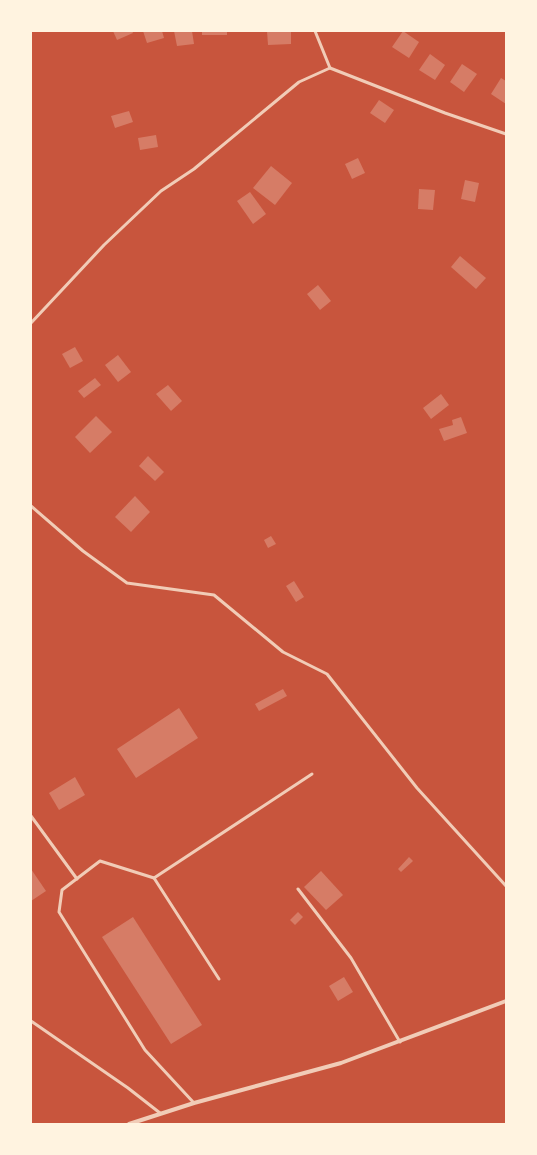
<svg xmlns="http://www.w3.org/2000/svg" width="537" height="1155" font-family="Arial,sans-serif">
  <rect width="100%" height="100%" fill="#c8553d"/>
  <g fill="#d67c66">
    <polygon points="113,31 132,31 133,33 117,40"/>
    <polygon points="143,31 162,31 164,38 147,43"/>
    <polygon points="174,31 192,31 194,44 177,46"/>
    <rect x="202" y="31" width="25" height="4"/>
    <polygon points="267,31 291,31 291,44 268,45"/>
    <polygon points="403,31 419,42 409,58 392,47"/>
    <polygon points="430,54 445,65 435,80 419,70"/>
    <polygon points="462,64 477,74 464,92 450,82"/>
    <polygon points="501,78 506,81 506,104 491,94"/>
    <polygon points="379,100 394,110 385,123 370,113"/>
    <polygon points="129,111 133,122 115,128 111,116"/>
    <polygon points="156,135 158,147 140,150 138,138"/>
    <polygon points="358,158 365,173 352,179 345,164"/>
    <polygon points="271,166 292,183 275,205 253,188"/>
    <polygon points="465,180 479,183 475,202 461,199"/>
    <polygon points="419,189 435,190 433,210 418,209"/>
    <polygon points="250,192 266,214 253,224 237,201"/>
    <polygon points="460,256 486,278 476,289 451,267"/>
    <polygon points="318,285 331,301 320,310 307,294"/>
    <polygon points="75,347 83,361 70,368 62,354"/>
    <polygon points="118,355 131,372 118,382 105,365"/>
    <polygon points="95,378 101,385 84,398 78,391"/>
    <polygon points="168,385 182,401 171,411 156,394"/>
    <polygon points="441,394 449,405 431,419 423,408"/>
    <polygon points="96,416 112,432 90,453 75,437"/>
    <polygon points="461,417 467,433 444,441 439,429 453,425 452,420"/>
    <polygon points="148,456 164,472 155,481 139,466"/>
    <polygon points="135,496 150,512 131,532 115,517"/>
    <polygon points="271,536 276,544 268,548 264,540"/>
    <polygon points="294,581 304,597 296,602 286,586"/>
    <polygon points="283,689 287,696 259,711 255,704"/>
    <polygon points="179,708 198,738 136,778 117,749"/>
    <polygon points="75,777 85,795 59,810 49,793"/>
    <polygon points="409,857 413,861 401,872 398,869"/>
    <polygon points="31,869 46,891 31,901"/>
    <polygon points="321,871 343,895 326,910 304,887"/>
    <polygon points="298,912 303,917 295,925 290,920"/>
    <polygon points="133,917 202,1025 171,1044 102,937"/>
    <polygon points="344,977 353,992 338,1001 329,986"/>
  </g>
  <g fill="none" stroke-linecap="round" stroke-linejoin="round">
    <g stroke="#f1ccb7" stroke-width="3">
      <polyline points="315,31 330,68"/>
      <polyline points="31,323 104,245 161,191 194,169 299,82 330,68 445,113 506,134"/>
      <polyline points="31,506 83,551 127,583 214,595 283,652 327,674 417,788 506,886"/>
      <polyline points="31,816 77,879"/>
      <polyline points="154,878 219,979"/>
      <polyline points="298,889 351,958 400,1042"/>
      <polyline points="31,1021 128,1088 160,1113"/>
      <polyline points="194,1103 145,1050 59,912 62,890 100,861 154,878 312,774"/>
    </g>
    <polyline stroke="#f1ccb7" stroke-width="4" points="129,1124 194,1103 341,1063 506,1001"/>
  </g>
  <rect width="537" height="1155" fill="none" stroke="#fff3e0" stroke-width="64"/>
</svg>
